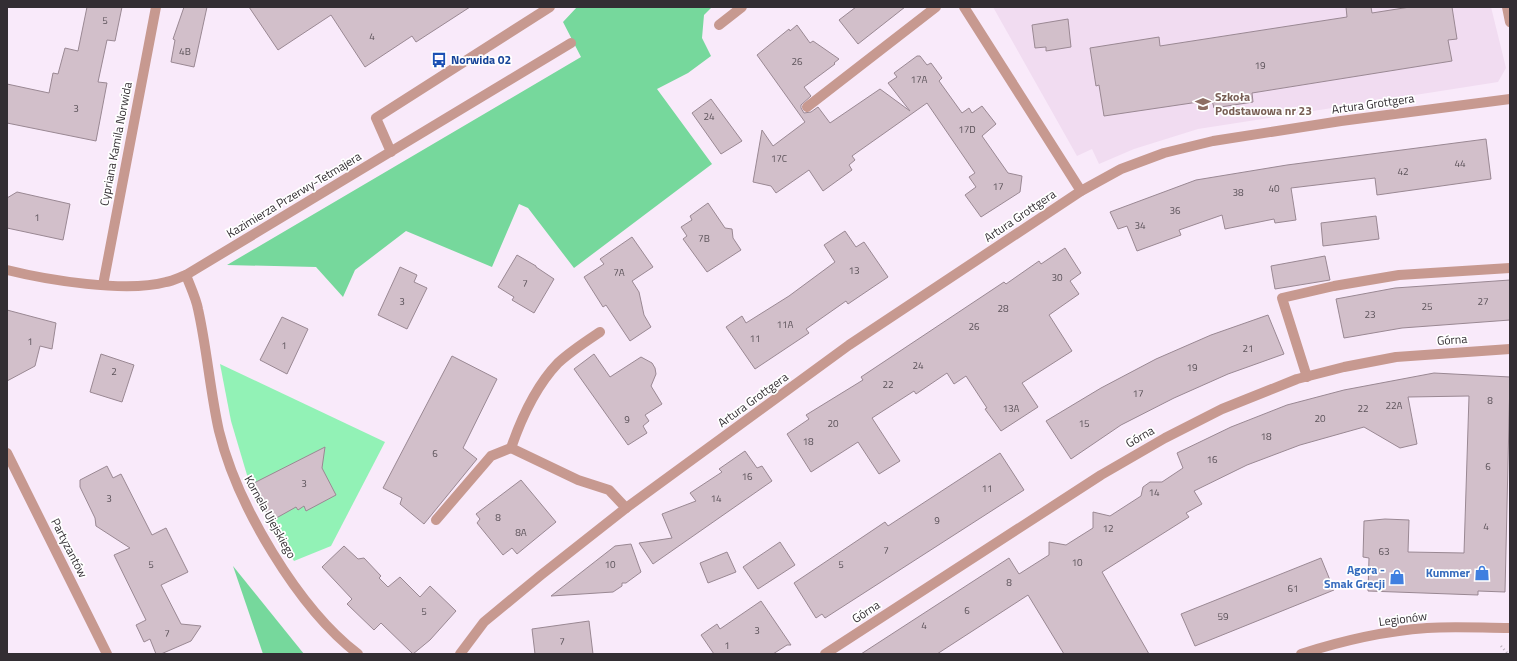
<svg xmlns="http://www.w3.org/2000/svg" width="1517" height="661" font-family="'Titillium Web',sans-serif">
  <rect width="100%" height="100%" fill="#f9eafa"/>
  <polygon fill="#f1dcf1" points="993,7 1491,7 1506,68 1498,82 1198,129 1134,149 1099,164 1092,149 1077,156"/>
  <polygon fill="#92f2b6" points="220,364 385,442 331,546 294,561 278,536 247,475 231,421"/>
  <g fill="#76d89c">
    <polygon points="577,7 712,7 704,15 702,38 711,56 688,73 657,89 712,164 574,268 528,208 519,204 492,267 406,231 355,270 343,297 316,267 227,265 581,57 563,22"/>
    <polygon points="233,566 304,654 263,654"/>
  </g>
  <g fill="#d2bfca" stroke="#9a8893">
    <polygon points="87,7 122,7 115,41 107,40 98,82 107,83 96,141 7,123 7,84 49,93 53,73 58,74 65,48 78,51"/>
    <polygon points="184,7 207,7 194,67 171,62 175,40 173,39"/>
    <polygon points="249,7 470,7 416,42 412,36 365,67 331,15 278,50"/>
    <polygon points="856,7 905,7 858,44 839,20"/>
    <polygon points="1346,7 1371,7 1372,13 1410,7 1452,7 1457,39 1448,40 1452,61 1252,93 1253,102 1214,108 1212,100 1104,116 1099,85 1096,86 1090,48 1159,37 1160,46 1347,17"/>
    <polygon points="1068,19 1071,47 1046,51 1046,47 1035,48 1032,25"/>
    <polygon points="797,25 810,43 813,41 839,59 834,63 835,64 804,87 811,96 801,105 801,108 804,113 811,112 818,107 830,123 880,89 910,111 888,83 897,77 894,73 917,56 920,56 927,65 931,63 942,78 939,81 962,113 969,108 972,113 982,106 996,124 982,136 1008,173 1022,176 1020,192 981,217 965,195 976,187 969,177 975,173 927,103 852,156 855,160 849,165 852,170 823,191 809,170 776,193 771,186 753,182 762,130 773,146 805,122 757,55 789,29 790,31"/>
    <polygon points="711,99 742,141 721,154 692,113"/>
    <polygon points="1486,139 1491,179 1377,195 1375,178 1291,188 1296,220 1275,223 1274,219 1225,229 1222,215 1179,230 1181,235 1137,251 1127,226 1118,229 1110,212 1196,180 1287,165"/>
    <polygon points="17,192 70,204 63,240 7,228 7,198"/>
    <polygon points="708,203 725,228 732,229 733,238 741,250 707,272 683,239 687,236 681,227 692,220 690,216"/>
    <polygon points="1376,216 1379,239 1323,246 1321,223"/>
    <polygon points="845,231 856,247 864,242 888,277 848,304 846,301 806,329 809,333 755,369 726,327 742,316 746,323 789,296 835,262 824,245"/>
    <polygon points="632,237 653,267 632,281 639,292 644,315 651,327 630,341 606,305 603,307 584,277 604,264 600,259"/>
    <polygon points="1065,248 1081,273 1070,281 1079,294 1049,315 1072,351 1022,383 1038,407 1001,431 985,409 987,408 966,376 954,384 947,373 916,394 914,391 872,418 900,461 879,474 858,442 811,472 787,434 809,419 806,415 863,380 861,377 1004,282 1006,284 1039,261 1041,264"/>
    <polygon points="517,255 536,266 536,267 554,279 534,313 512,300 514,297 498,287"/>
    <polygon points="1325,256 1330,280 1275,289 1271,266"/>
    <polygon points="400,267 417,275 414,282 427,288 407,329 378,315"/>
    <polygon points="1510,280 1510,320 1402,328 1344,338 1336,299 1395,288"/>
    <polygon points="7,310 56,323 52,349 40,346 35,366 7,381"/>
    <polygon points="1268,315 1284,354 1228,374 1174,398 1121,425 1071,459 1046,421 1101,388 1156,359 1211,335"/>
    <polygon points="282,317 308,329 287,374 260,360"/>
    <polygon points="101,354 134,365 122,402 90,392"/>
    <polygon points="594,354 610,377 641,357 652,363 655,368 656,374 651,386 662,404 645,415 649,421 643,426 647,433 628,445 574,369"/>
    <polygon points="452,356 497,379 463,448 477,459 424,524 400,504 402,498 383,488"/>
    <polygon points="1434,373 1510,377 1505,592 1478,591 1478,595 1368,591 1369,558 1363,557 1364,521 1385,519 1409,520 1408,552 1464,553 1469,396 1408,397 1417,444 1400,448 1364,427 1300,445 1247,465 1194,491 1202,504 1186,513 1189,517 1102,572 1149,654 1064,654 1028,595 937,654 861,654 1009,558 1019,574 1049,555 1049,542 1066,545 1093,528 1093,512 1110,516 1141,496 1143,487 1150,482 1162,482 1183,468 1177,453 1231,427 1287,405 1344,390"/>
    <polygon points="325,447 322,468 336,495 306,511 304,506 298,510 296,507 271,521 252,484"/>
    <polygon points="745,451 757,468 762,466 772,481 653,564 639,543 672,538 662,514 696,501 690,493 722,472 719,469"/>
    <polygon points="1000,453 1024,490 825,618 822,614 816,618 794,583 885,522 888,526"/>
    <polygon points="107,466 113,478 121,474 152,535 166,528 188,572 161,585 181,624 201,626 191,641 161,654 156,654 150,639 144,642 136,625 146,620 114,555 130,548 96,526 95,518 80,487 80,480"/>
    <polygon points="521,480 556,522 517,554 512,548 503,555 477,523 480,519 476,514"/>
    <polygon points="780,542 795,565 758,589 743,567"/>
    <polygon points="631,544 641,572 626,583 622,583 622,586 613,592 551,596 615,546"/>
    <polygon points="344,546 358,559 364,558 381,576 379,578 388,587 400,577 420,597 430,586 456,611 430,640 413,654 381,623 374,630 347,604 352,599 322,567"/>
    <polygon points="727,552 736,572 708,583 700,563"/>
    <polygon points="1321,558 1334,590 1195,646 1181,614"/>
    <polygon points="761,601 791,645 787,645 773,654 714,654 701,635 717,624 720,629"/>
    <polygon points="589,621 593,654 535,654 532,629"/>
  </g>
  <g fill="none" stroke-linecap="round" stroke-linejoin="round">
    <polyline stroke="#baaebb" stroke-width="2.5" stroke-dasharray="1 3" stroke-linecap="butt" points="1501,646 1508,654"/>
    <g stroke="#c79990" stroke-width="10">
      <polyline points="964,7 1081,191"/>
      <polyline points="1507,7 1510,22"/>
      <polyline points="719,25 742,7"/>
      <polyline points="807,107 936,7"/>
      <polyline points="391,152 376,118 550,7"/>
      <path d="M7 270C47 280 126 293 166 282 173 281 180 277 186 275L571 43"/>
      <path d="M186 275C190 286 196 298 198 309 207 349 210 391 219 431 237 505 298 608 358 654"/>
      <polyline points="103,285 156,7"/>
      <path d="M600 332C585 342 571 351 558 363 536 386 521 419 511 448L578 480 609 490 626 508"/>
      <polyline points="1307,377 1282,298 1334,286 1399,275 1510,268"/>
      <polyline points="7,453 107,654"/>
      <polyline points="436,520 491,456 511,448"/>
      <polyline points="460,654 484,622 541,575 626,508 849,345 1081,191 1121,169 1164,153 1213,141 1341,121 1510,99"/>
      <polyline points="825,654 1101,475 1165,438 1222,409 1297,379 1344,367 1396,357 1510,349"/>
      <path d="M1301 654C1341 641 1385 631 1427 628 1454 626 1483 628 1510 628"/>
    </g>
  </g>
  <defs>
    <symbol id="bus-bare" viewBox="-9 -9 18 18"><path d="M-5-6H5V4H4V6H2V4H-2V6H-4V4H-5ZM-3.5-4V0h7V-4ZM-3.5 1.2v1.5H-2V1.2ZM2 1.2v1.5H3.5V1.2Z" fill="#1a4fb4" stroke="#fff" stroke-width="2.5" paint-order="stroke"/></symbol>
    <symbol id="school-bare" viewBox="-9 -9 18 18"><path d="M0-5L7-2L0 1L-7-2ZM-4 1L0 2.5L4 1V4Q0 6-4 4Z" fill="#8d6e63" stroke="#fff" stroke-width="2.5" paint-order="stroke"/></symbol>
    <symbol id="shop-bare" viewBox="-9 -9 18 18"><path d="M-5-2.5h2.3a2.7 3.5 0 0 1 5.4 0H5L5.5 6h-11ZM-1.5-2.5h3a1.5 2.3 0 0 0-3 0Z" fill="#3f7fe0" stroke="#fff" stroke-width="2.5" paint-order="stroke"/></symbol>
  </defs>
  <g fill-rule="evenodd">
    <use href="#bus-bare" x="428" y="49" width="22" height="22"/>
    <use href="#school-bare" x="1192" y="93" width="22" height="22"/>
    <use href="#shop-bare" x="1471" y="562" width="22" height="22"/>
    <use href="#shop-bare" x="1386" y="566" width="22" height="22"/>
  </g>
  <g text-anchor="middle" stroke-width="3.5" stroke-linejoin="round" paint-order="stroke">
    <g font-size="10" fill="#5b5259">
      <text x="105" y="24">5</text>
      <text x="372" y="40">4</text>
      <text x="185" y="55">4B</text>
      <text x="797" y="65">26</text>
      <text x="1260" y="69">19</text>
      <text x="919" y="83">17A</text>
      <text x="76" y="112">3</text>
      <text x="709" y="120">24</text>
      <text x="967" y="133">17D</text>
      <text x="779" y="162">17C</text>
      <text x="1460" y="167">44</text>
      <text x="1403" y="175">42</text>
      <text x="998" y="190">17</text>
      <text x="1274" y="192">40</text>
      <text x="1238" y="196">38</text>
      <text x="1175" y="214">36</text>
      <text x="37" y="221">1</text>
      <text x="1140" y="229">34</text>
      <text x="704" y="242">7B</text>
      <text x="854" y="274">13</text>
      <text x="619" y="276">7A</text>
      <text x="1057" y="281">30</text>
      <text x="525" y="287">7</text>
      <text x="402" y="305">3</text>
      <text x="1483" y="305">27</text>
      <text x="1427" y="310">25</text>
      <text x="1003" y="312">28</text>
      <text x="1370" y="318">23</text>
      <text x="785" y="328">11A</text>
      <text x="974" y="330">26</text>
      <text x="755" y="342">11</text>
      <text x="30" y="345">1</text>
      <text x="284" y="349">1</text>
      <text x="1248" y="352">21</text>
      <text x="918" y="369">24</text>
      <text x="1192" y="371">19</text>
      <text x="114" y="375">2</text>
      <text x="888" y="388">22</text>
      <text x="1138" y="397">17</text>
      <text x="1490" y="404">8</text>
      <text x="1394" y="409">22A</text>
      <text x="1011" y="412">13A</text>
      <text x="1363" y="412">22</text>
      <text x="1320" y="422">20</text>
      <text x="627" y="423">9</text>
      <text x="833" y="427">20</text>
      <text x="1084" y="427">15</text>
      <text x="1266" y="440">18</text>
      <text x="808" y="445">18</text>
      <text x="435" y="457">6</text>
      <text x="1212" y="463">16</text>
      <text x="1488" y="470">6</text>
      <text x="747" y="480">16</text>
      <text x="304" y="487">3</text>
      <text x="987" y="492">11</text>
      <text x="1154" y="496">14</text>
      <text x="109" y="502">3</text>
      <text x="716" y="502">14</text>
      <text x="498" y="521">8</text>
      <text x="937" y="524">9</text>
      <text x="1486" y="530">4</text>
      <text x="1108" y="532">12</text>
      <text x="521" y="536">8A</text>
      <text x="886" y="554">7</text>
      <text x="1384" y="555">63</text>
      <text x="1077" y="566">10</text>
      <text x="151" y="568">5</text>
      <text x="610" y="568">10</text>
      <text x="841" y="568">5</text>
      <text x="1009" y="586">8</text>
      <text x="1293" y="592">61</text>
      <text x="967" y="614">6</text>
      <text x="424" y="615">5</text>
      <text x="1223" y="620">59</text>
      <text x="924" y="629">4</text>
      <text x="757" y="634">3</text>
      <text x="167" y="637">7</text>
      <text x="562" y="645">7</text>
      <text x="727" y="649">1</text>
    </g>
    <g font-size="12" font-weight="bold" fill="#164399" stroke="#fff" text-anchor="start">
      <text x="451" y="64">Norwida 02</text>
    </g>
    <g font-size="12" font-weight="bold" fill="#785e54" stroke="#fff" text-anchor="start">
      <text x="1215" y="101">Szkoła<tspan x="1215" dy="14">Podstawowa nr 23</tspan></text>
    </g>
    <g font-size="12" fill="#332e33" stroke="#fff">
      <text transform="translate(1373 104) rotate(-8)" y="4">Artura Grottgera</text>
      <text transform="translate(116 144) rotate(-79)" y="4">Cypriana Kamila Norwida</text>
      <text transform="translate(294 195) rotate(-31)" y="4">Kazimierza Przerwy-Tetmajera</text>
      <text transform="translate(1020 216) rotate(-34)" y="4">Artura Grottgera</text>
      <text transform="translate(1452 340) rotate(-4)" y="4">Górna</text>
      <text transform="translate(753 400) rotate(-36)" y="4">Artura Grottgera</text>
      <text transform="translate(1140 437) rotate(-30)" y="4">Górna</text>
      <text transform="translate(270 517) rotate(61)" y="4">Kornela Ujejskiego</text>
      <text transform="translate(69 548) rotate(63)" y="4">Partyzantów</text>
      <text transform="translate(866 612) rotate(-33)" y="4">Górna</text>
      <text transform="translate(1403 619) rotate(-7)" y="4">Legionów</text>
    </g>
    <g font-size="12" font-weight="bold" fill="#366cbe" stroke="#fff" text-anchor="end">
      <text x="1385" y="574">Agora -<tspan x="1385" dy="14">Smak Grecji</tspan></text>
      <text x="1470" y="577">Kummer</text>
    </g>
  </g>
  <rect width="1517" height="661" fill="none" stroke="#332e33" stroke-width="16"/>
</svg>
